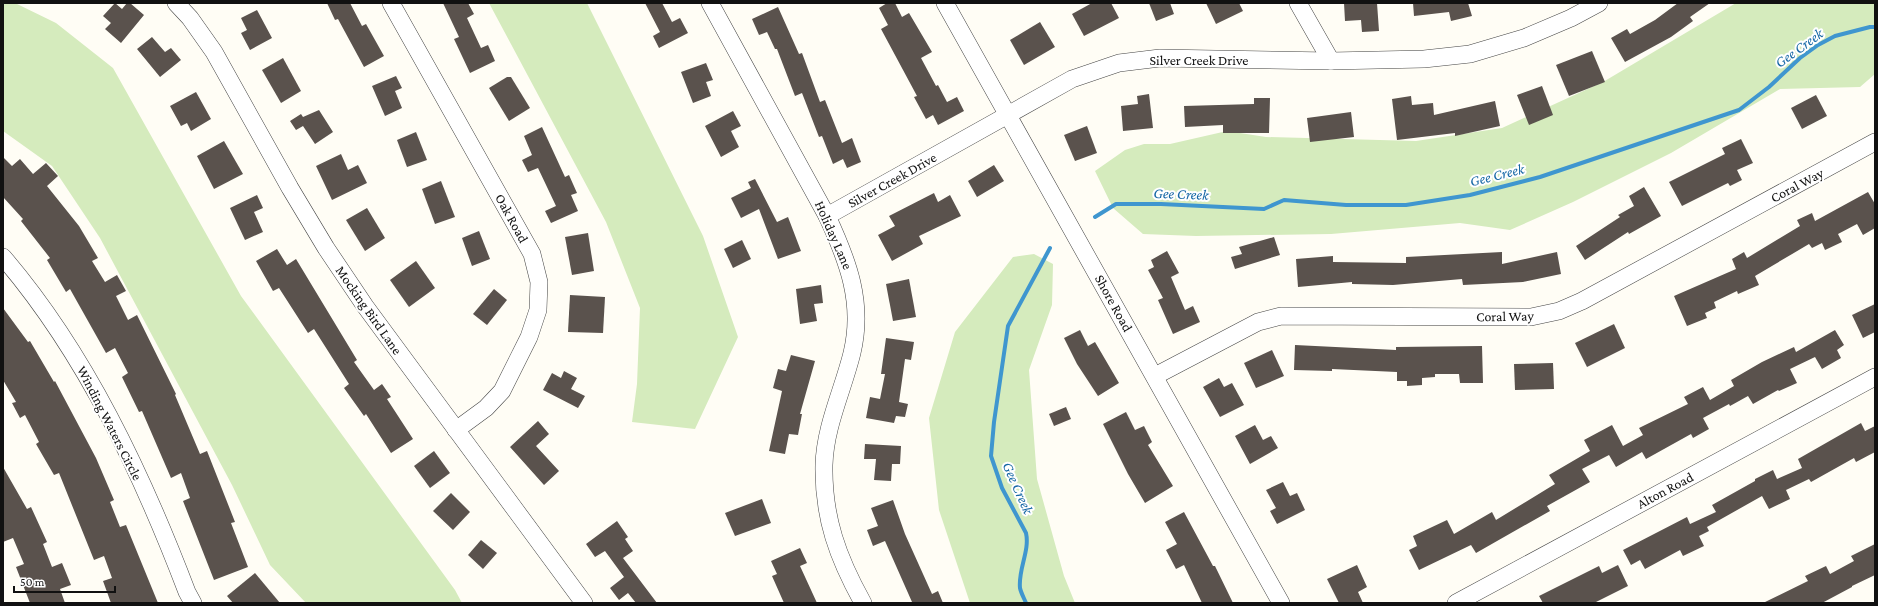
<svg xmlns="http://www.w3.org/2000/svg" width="1878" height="606" font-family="'Crimson Pro',serif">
  <rect width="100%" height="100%" fill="#fffdf5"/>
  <g fill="#d5ebbd">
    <polygon points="3,3 15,3 56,23 113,68 241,296 455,590 462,603 306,603 270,565 232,485 100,238 52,166 3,131"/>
    <polygon points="489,3 587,3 703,236 738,337 695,429 632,422 637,384 640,308 606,222"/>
    <polygon points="1736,3 1875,3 1875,74 1860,87 1780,89 1671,153 1573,202 1510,230 1460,223 1331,234 1196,236 1143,234 1113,208 1095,171 1125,150 1144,144 1170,144 1227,131 1266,137 1416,141 1502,128 1603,82"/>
    <polygon points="1034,254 1053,264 1052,305 1029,370 1037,479 1064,576 1075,603 970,603 939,510 929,418 955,332 1013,257"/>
  </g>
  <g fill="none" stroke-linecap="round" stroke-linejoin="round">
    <g stroke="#3f96cf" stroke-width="4">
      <polyline points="1095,217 1116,204 1161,204 1264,209 1284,200 1346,205 1406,205 1470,195 1540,177 1739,110 1769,87 1800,58 1818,45 1835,36 1870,27 1875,27"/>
      <path d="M1026 603C1024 598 1021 593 1020 588 1018 569 1030 551 1026 533L1002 488 991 456 994 422 1008 326 1050 248"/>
    </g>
  </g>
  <g fill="#5a524d">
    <polygon points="115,3 122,9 127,3 130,3 144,15 121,43 105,29 111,23 103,16"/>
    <polygon points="327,3 350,3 362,26 366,24 384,56 364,67 338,19 335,20"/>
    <polygon points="443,3 468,3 474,14 467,18 481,48 488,45 495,61 470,73 454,39 459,37"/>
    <polygon points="645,3 662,3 672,22 680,18 688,33 659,48 653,36 660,32"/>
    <polygon points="887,3 895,3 902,17 909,13 932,52 921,58 936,86 938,85 947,102 957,97 964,111 938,125 933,115 926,119 914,97 917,96 881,29 888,25 879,8"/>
    <polygon points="1092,3 1111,3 1119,18 1084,36 1072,14"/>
    <polygon points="1149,3 1170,3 1174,14 1156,21"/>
    <polygon points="1206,3 1239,3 1243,11 1216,24"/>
    <polygon points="1344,3 1377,3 1379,31 1362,32 1361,20 1345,21"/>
    <polygon points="1413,3 1468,3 1472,16 1451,21 1449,12 1414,16"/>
    <polygon points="1678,3 1710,3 1690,17 1693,21 1671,37 1625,62 1611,38 1627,29 1630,34 1655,20"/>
    <polygon points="778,7 799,54 802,53 820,102 825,100 842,143 852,138 861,162 847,168 843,159 833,164 822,136 819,137 802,93 795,96 777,49 775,49 767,32 759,35 752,19"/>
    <polygon points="257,10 272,38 250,50 241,33 247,30 241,18"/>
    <polygon points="1040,22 1055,47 1024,65 1010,40"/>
    <polygon points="152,37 165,52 171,48 181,60 160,77 137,49"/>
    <polygon points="1592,51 1605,82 1569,96 1556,65"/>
    <polygon points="283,58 301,91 281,103 262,70"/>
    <polygon points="706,63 713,80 706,82 711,96 693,103 681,72"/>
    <polygon points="396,76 402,88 395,91 402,108 385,116 372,86"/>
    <polygon points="507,77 511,77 530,108 509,121 489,88"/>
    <polygon points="1542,86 1553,115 1529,125 1517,95"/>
    <polygon points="196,92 211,119 191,131 187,123 181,126 170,106"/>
    <polygon points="1149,94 1153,128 1123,131 1121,106 1138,104 1137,96"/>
    <polygon points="1816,95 1827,116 1802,129 1791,108"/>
    <polygon points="1411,96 1412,105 1433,103 1434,115 1495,101 1500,126 1455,136 1455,133 1397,140 1392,99"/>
    <polygon points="1254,98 1270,98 1269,133 1223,133 1223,125 1185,127 1184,106 1254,104"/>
    <polygon points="319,110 333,132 315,144 303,126 296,130 290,121 301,114 303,117"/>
    <polygon points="733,111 741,126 731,131 739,147 721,157 705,126"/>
    <polygon points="1351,112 1354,137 1310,142 1307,118"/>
    <polygon points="1087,126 1097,153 1075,161 1064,135"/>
    <polygon points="542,127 565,177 569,175 577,193 571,195 578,211 551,223 545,211 556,206 538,168 528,172 522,160 532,155 524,136"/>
    <polygon points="416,132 427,160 407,167 397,140"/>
    <polygon points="1741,139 1753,163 1737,170 1742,180 1730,186 1728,183 1682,206 1669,182 1725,154 1722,148"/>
    <polygon points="224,141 243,174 214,189 197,156"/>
    <polygon points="341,154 348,170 358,165 367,183 332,200 316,166"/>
    <polygon points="3,157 12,166 20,159 33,174 46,163 58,176 47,186 79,226 98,258 92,261 105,282 117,275 126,291 116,296 128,320 137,315 176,394 175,395 200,454 207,451 235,522 231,523 248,567 214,580 183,501 190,498 181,473 171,478 142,411 139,412 122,377 128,373 115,348 106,353 70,289 66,292 47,260 50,258 21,221 23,219 3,197"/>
    <polygon points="994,165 1004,181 977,197 968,181"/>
    <polygon points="755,179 777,222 788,217 801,251 778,259 759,209 741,218 731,198 751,188 748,182"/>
    <polygon points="441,181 455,217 435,224 422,189"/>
    <polygon points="1644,187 1661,216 1629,234 1628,232 1585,260 1576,246 1620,217 1618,215 1634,206 1629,196"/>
    <polygon points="1868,192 1875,204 1875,228 1863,235 1857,224 1838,234 1842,242 1825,250 1822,243 1812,248 1809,244 1755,276 1759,285 1738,294 1737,291 1714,302 1716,308 1705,313 1707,318 1687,326 1674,296 1736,269 1732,259 1744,252 1747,258 1800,226 1797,220 1812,213 1815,221"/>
    <polygon points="934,193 938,202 950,195 961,216 919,236 923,244 892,261 878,235 895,226 889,216"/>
    <polygon points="257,195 263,208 254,212 263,232 245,240 230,208"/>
    <polygon points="367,208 385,238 365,251 346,220"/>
    <polygon points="479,231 490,259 472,266 462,238"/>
    <polygon points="588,233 594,271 572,275 565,237"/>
    <polygon points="1274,237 1280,255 1235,269 1231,257 1242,254 1239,247"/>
    <polygon points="742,240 751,259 733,268 724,249"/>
    <polygon points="277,249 287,265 296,259 357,360 354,362 374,390 382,384 391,397 387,399 413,439 391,453 366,414 364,416 344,388 349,384 314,329 308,333 279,288 273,291 256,261"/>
    <polygon points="1167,251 1179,273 1171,277 1185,310 1193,306 1200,322 1173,334 1158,300 1163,298 1148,270 1154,267 1151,260"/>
    <polygon points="1502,252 1502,264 1557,252 1561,274 1523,282 1463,285 1462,279 1393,285 1352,284 1352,282 1298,287 1296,259 1333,256 1333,262 1406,263 1406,257"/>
    <polygon points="416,261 435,288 409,307 390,280"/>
    <polygon points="909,279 916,317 893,321 886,284"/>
    <polygon points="821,285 823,303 814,304 817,321 800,324 796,289"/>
    <polygon points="494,289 507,300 487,325 473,314"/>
    <polygon points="570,295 605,297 603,333 568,332"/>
    <polygon points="1875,304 1875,332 1863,338 1852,315"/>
    <polygon points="3,308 28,342 30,341 54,382 55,381 96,458 114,500 110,502 120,527 126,525 158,603 111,603 103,581 112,578 104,556 94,560 59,473 54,475 36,444 39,442 25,415 20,418 12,403 16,402 3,380"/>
    <polygon points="1614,324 1625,348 1587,367 1575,343"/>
    <polygon points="1080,330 1088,346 1095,342 1119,383 1098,396 1077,364 1064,338"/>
    <polygon points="1835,330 1844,345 1837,350 1841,358 1822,369 1815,357 1790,369 1797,383 1779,391 1778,390 1753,404 1748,396 1730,406 1729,404 1703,418 1709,429 1693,438 1691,434 1646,459 1642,452 1616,467 1609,455 1582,469 1590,482 1547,506 1550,511 1476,553 1471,545 1419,570 1409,550 1417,546 1413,536 1447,520 1454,534 1492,512 1496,520 1555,484 1549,475 1590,451 1584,440 1612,425 1623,446 1643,435 1639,428 1688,404 1684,397 1703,387 1710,400 1734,386 1731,380 1762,362 1794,347 1796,352"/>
    <polygon points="886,338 914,342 911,360 905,359 899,402 908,404 905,417 896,416 894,423 866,418 870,397 880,399 885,374 881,374"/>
    <polygon points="1295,345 1396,350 1396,347 1482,346 1483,383 1460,383 1459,374 1435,374 1435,377 1422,378 1422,385 1407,386 1407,381 1397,381 1397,372 1332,369 1332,371 1294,370"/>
    <polygon points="1272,350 1284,376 1256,388 1244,363"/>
    <polygon points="791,355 815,361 800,414 802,414 798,435 789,434 785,454 769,451 782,391 773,388 778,369 786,371"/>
    <polygon points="1553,363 1554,389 1515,390 1514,364"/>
    <polygon points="564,371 577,378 571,389 585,396 578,408 543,390 552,373 561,378"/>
    <polygon points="1219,378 1224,387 1232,383 1244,405 1220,417 1203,387"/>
    <polygon points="1066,407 1071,419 1054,426 1049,414"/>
    <polygon points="1126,412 1135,430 1144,426 1152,442 1148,445 1173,486 1145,503 1128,474 1103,424"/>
    <polygon points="538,421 549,434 536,446 559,471 544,485 510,447"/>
    <polygon points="1861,423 1865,431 1875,426 1875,452 1856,462 1854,458 1811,482 1809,479 1786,490 1790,499 1769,509 1762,496 1707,527 1709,531 1699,536 1704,546 1683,556 1680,550 1645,569 1640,560 1631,565 1623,550 1687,517 1690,524 1716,512 1712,505 1755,481 1755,479 1773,470 1777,479 1802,468 1798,459"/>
    <polygon points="1255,425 1263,440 1271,436 1278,448 1250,464 1235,436"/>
    <polygon points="865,444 901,446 900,464 892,464 891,481 874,480 876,459 864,459"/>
    <polygon points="434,451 450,473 430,488 414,466"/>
    <polygon points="3,467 27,509 31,507 47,542 43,544 52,567 62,563 71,585 60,589 65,603 30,603 16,567 24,564 13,538 3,542"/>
    <polygon points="1283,482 1290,496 1297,493 1305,510 1277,524 1270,511 1276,508 1266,490"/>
    <polygon points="451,493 470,512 453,530 433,511"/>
    <polygon points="762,499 771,523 735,536 725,513"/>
    <polygon points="893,500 905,534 932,594 938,591 943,603 910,603 912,602 885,541 873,546 867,530 878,526 871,508"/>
    <polygon points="1184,512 1213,566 1215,566 1233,603 1202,603 1184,565 1176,569 1166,550 1177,544 1165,522"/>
    <polygon points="617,521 628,537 625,539 633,551 623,558 657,603 636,603 628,593 619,600 610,588 624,577 605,551 595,557 586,544"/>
    <polygon points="481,540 497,553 483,569 468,555"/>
    <polygon points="1875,544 1875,575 1852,586 1852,587 1822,603 1763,603 1808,581 1805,576 1826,566 1830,574 1854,561 1851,556"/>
    <polygon points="800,548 807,563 800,566 817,603 784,603 772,576 777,574 771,561"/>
    <polygon points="1357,565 1367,587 1358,592 1363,603 1339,603 1327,579"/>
    <polygon points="1618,565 1628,586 1594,603 1543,603 1539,596 1599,566 1602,573"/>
    <polygon points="255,573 280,603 233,603 227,596"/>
  </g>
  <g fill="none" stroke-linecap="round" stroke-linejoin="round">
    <defs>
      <g id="minor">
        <polyline points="176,3 190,18 214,52 290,188 326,248 365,306 584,603"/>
        <polyline points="391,3 532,254 539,282 538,310 529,337 502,391 486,408 456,430"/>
        <path d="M710 3 827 216C848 261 864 303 852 353 843 390 825 426 824 465 823 518 838 558 863 603"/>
        <polyline points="945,3 1281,603"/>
        <polyline points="1298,3 1331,61"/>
        <polyline points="827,216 1072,79 1119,63 1160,58 1331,61 1424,59 1470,54 1524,38 1571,18 1599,3"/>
        <path d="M3 257C86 354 142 474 187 592L193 603"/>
        <polyline points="1155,376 1258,322 1281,316 1531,317 1559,311 1582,301 1875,142"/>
        <polyline points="1456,603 1875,377"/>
      </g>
    </defs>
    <use href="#minor" stroke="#444" stroke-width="18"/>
    <use href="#minor" stroke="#fff" stroke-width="17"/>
  </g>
  <g text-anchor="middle" stroke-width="4" stroke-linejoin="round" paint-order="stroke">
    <g font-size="14" fill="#111" stroke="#fff">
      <text x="1199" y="65">Silver Creek Drive</text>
      <text transform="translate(892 180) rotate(-29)" y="5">Silver Creek Drive</text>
      <text transform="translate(1797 185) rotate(-28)" y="5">Coral Way</text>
      <text transform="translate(512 218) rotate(61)" y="5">Oak Road</text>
      <text transform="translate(834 235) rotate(66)" y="5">Holiday Lane</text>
      <text transform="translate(1114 303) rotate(61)" y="5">Shore Road</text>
      <text transform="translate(369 310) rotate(55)" y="5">Mocking Bird Lane</text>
      <text transform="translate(1505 316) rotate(-1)" y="5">Coral Way</text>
      <text transform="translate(110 423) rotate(63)" y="5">Winding Waters Circle</text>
      <text transform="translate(1665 490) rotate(-28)" y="5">Alton Road</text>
    </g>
    <g font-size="15" font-style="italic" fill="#1768a6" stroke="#fff">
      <text transform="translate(1799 48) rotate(-36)" y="5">Gee Creek</text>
      <text transform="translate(1497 175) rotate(-14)" y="5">Gee Creek</text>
      <text transform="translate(1181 194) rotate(2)" y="5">Gee Creek</text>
      <text transform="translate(1018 488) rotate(66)" y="5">Gee Creek</text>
    </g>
  </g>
  <rect width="1878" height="606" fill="none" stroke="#111111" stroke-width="8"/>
  <path d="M14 586v6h101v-6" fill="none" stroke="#111111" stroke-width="2"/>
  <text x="20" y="586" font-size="12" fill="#111111" stroke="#ffffff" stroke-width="3" paint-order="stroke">50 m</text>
</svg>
